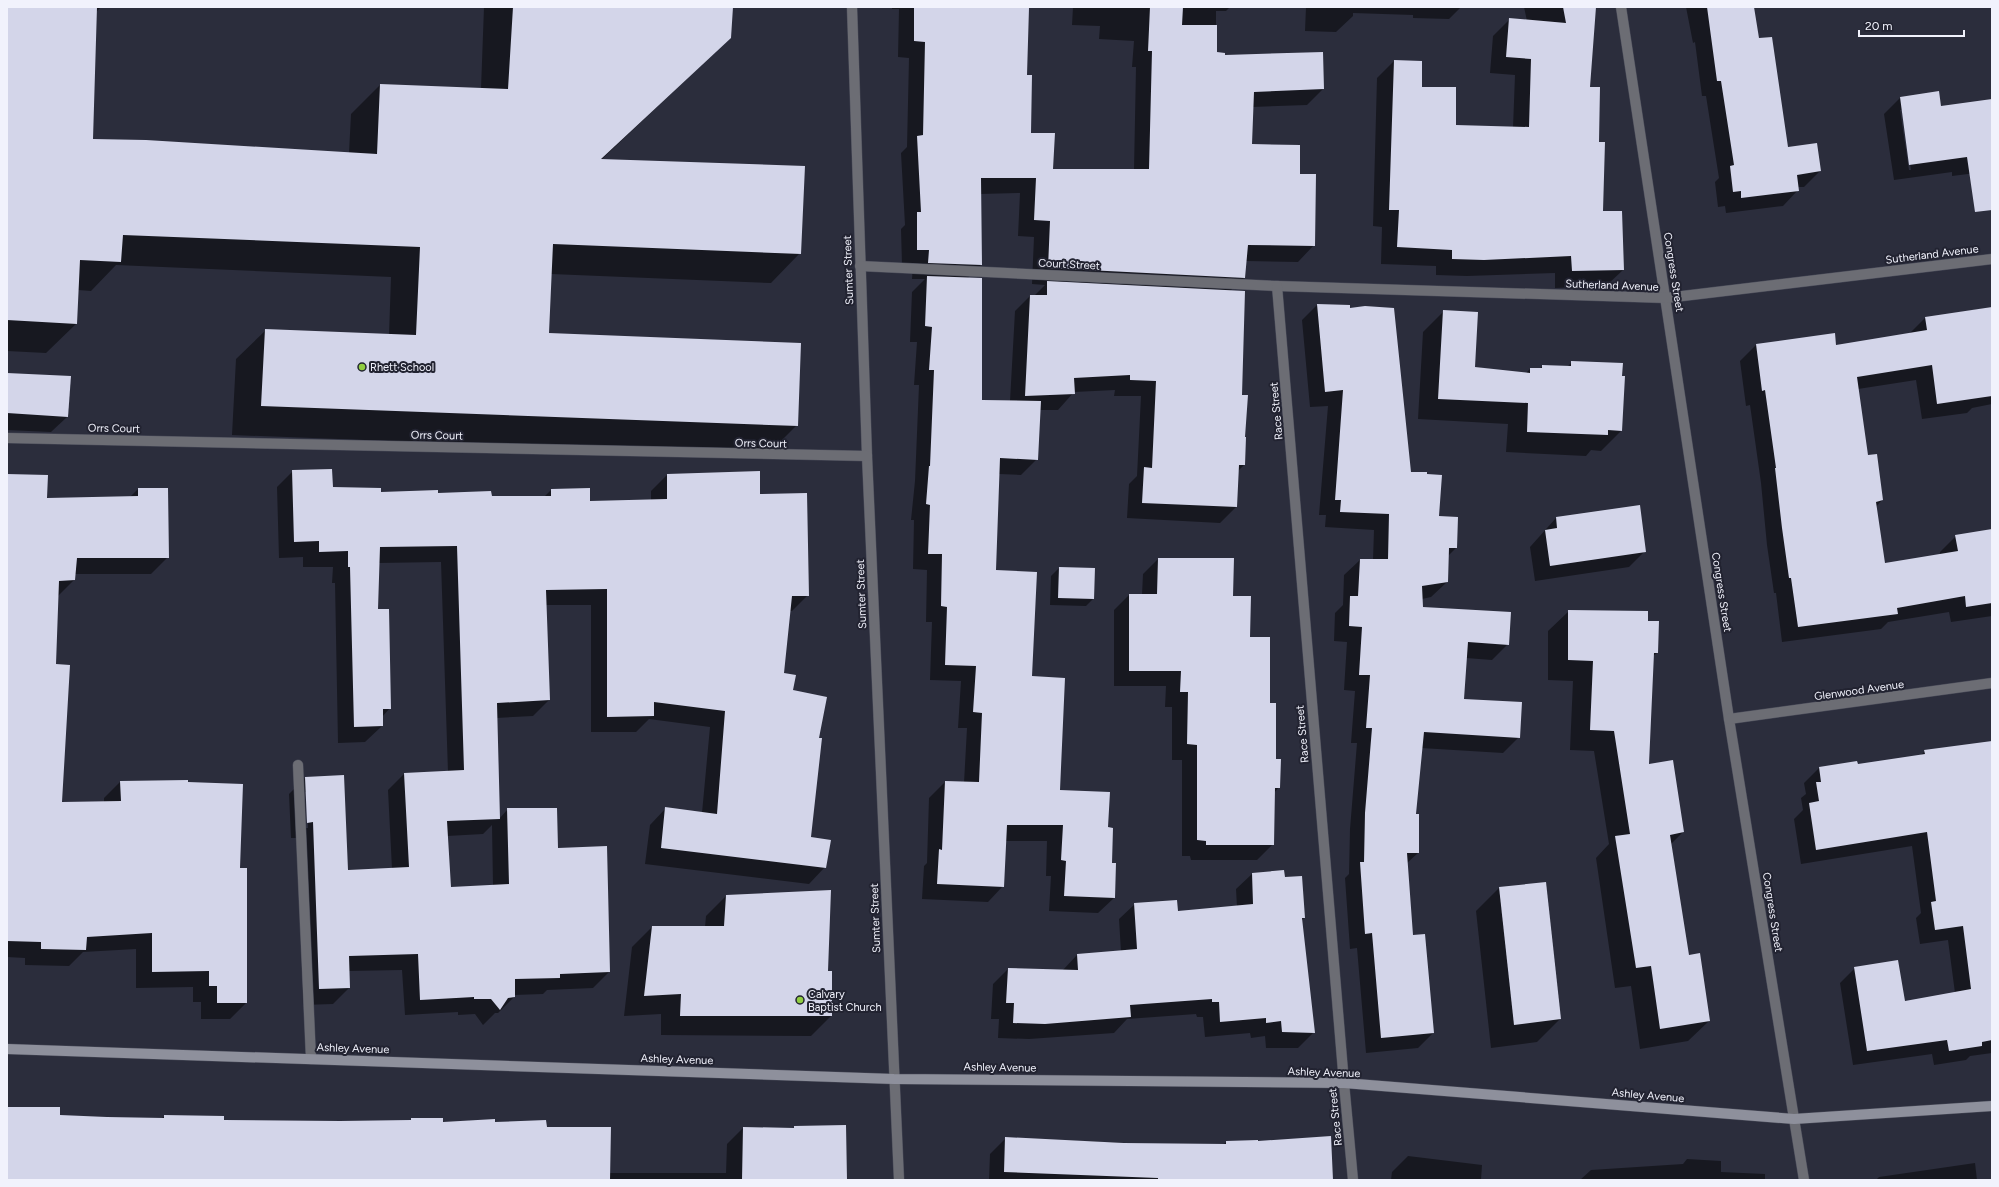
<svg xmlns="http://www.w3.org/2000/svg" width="1999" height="1187" font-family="Figtree,sans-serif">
  <rect width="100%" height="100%" fill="#2b2d3c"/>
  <g fill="#0007" fill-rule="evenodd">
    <polygon points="7,7 101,7 96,12 92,140 349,153 351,114 380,85 481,89 484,7 732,7 730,38 601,160 800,253 771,283 551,274 548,334 797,425 767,455 232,435 236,359 266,330 389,335 391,277 116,265 91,291 78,290 76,324 46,353 7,351"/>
    <path d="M892 7H1028L1026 76 1030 134 1052 170H1134L1136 67H1132L1134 41 1099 39 1100 26 1072 25 1073 7H1230L1226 11H1216V53L1323 89 1307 105 1252 107 1251 145 1299 175 1314 245 1298 262 1246 261 1244 278 1230 291 1241 396 1244 465 1238 471 1236 507 1220 523 1127 518 1129 484 1137 476 1141 396H1114L1115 390 1074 392 1058 410H1039L1037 459 1021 475 999 474 995 571 1031 677 1059 791 1107 828 1114 898 1098 913 1049 911 1051 876H1046L1047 841H1005L1003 886 988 902 922 899 924 866 927 863 929 798 945 782 964 783 967 728H958L961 681 930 680 932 622H926L927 570 913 569 914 520H911L915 481 919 385H914L917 342H910L912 292 925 279H912L913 265H902L901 229 905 225 901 153 907 147 909 58 898 57 899 9H892ZM1020 193 1018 236 1034 237 1032 284 1045 285 1034 296H1030L1015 311 1010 401H982L967 279 981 265 980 194Z"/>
    <polygon points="1306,7 1461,7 1449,19 1413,18 1413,15 1353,13 1353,16 1336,32 1305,31"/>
    <polygon points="1524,7 1592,7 1589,88 1598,143 1602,212 1623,270 1606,286 1555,288 1555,273 1467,276 1436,275 1436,266 1381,264 1382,227 1373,226 1377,78 1394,61 1421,88 1455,126 1513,128 1515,75 1490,73 1493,36 1510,19 1527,21"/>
    <polygon points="1686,7 1753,7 1759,40 1787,148 1820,171 1804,187 1798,187 1798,190 1783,206 1726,213 1725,206 1718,207 1715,182 1719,178 1706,96 1702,96 1695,42 1693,43"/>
    <path d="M1938 92 1941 107 1992 100V171L1952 176V172L1894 180 1884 114 1900 98ZM1900 110H1902L1911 170H1909Z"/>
    <polygon points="1317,305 1410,473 1438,517 1457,518 1456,548 1448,556 1447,582 1431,597 1422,599 1422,607 1508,644 1492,660 1466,658 1463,700 1519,737 1503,753 1421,748 1415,815 1418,853 1406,864 1412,936 1433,1033 1418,1048 1366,1053 1357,948 1350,949 1345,878 1349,874 1350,829 1357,743 1351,743 1355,691 1344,690 1347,642 1334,641 1335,613 1343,605 1344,575 1360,560 1373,560 1374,530 1325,527 1326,515 1319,515 1328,406 1310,407 1302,320"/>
    <polygon points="1992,307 1992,404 1972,408 1967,413 1922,419 1916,380 1858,389 1867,457 1882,500 1876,507 1884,564 1940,555 1940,552 1956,536 1992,530 1992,616 1951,622 1949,612 1888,622 1881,629 1782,642 1776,593 1774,593 1767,545 1761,483 1750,405 1746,406 1740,361 1756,345 1834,334 1836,346 1909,334 1925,318"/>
    <polygon points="1444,311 1474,367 1525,374 1530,369 1539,369 1543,366 1567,367 1572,362 1621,377 1622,430 1601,451 1591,450 1586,456 1506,452 1508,424 1418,419 1423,332"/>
    <polygon points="7,374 67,417 51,432 7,430"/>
    <path d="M293 471 332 488 380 493 491 497H544L551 490 590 502 651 501V491L667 475 759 495 808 595 792 611H789L783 674 818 739 810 838 825 867 809 884 645 864 650 825 666 808 702 813 710 727 649 719 636 732H591V605H545L549 700 533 716 496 718 499 819 508 809 557 849 609 972 593 988 547 990 543 994 514 995V997L498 1013H495L483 1025 475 1014 458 1015V1012L405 1015 402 970 349 971V988L333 1004 303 1005 297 838H291L289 794 305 778 347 871 392 869 388 790 404 774 448 772 441 562 378 563 377 610 390 708 382 717V726L365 742 338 743 335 583H332L333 567H303V557L279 558 277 487ZM305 792H307L308 828H306ZM492 825 493 886 450 888 447 836 483 834Z"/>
    <polygon points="7,475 46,499 130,497 138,489 168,557 151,574 75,574 74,580 58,596 55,665 61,803 104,802 104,798 120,782 239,869 246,1003 230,1019 201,1019 201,1002 193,1002 193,987 136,988 136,949 83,952 69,966 25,965 25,958 7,957"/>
    <polygon points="1639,506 1645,551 1629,567 1535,581 1530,547 1556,518"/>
    <polygon points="1158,559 1232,597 1249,638 1269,704 1279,787 1274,793 1273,844 1257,860 1191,860 1190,856 1182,856 1182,760 1172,760 1172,707 1165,707 1166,686 1114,686 1114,610 1129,595 1142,595 1143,574"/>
    <polygon points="1059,568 1093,599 1086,606 1050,605 1051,576"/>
    <polygon points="1569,611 1647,622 1657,653 1653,656 1648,765 1683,832 1671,844 1688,956 1709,1021 1688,1041 1640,1049 1631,986 1615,988 1596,858 1609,844 1594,751 1570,750 1573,681 1548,680 1548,631"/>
    <polygon points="1992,742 1992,1053 1970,1056 1966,1060 1934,1065 1932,1054 1853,1065 1840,983 1855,968 1904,1003 1955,993 1948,940 1920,944 1916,918 1921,913 1912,846 1801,864 1794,819 1803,810 1801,798 1806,794 1804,783 1819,768 1857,766 1920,756 1925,751"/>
    <polygon points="1283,871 1284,879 1304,918 1301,921 1314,1032 1298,1048 1266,1048 1265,1036 1251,1038 1250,1033 1205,1037 1203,1017 1197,1017 1196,1014 1127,1019 1114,1033 1029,1039 998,1038 999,1019 991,1019 993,984 1008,969 1062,971 1077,955 1121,952 1119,919 1135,904 1177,912 1237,907 1236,889 1252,874"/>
    <polygon points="1499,888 1560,1019 1537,1042 1491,1048 1476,911"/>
    <polygon points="726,896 827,972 831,1016 811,1036 661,1035 661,1014 624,1016 632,947 652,927 705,927 706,916"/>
    <polygon points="7,1108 59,1116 161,1119 165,1116 223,1121 409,1121 412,1119 442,1123 494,1123 546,1128 610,1173 726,1173 727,1144 743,1128 793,1129 795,1127 846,1180 7,1180"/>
    <polygon points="1006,1138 1151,1144 1223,1145 1226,1142 1258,1143 1332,1180 989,1180 990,1154"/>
    <polygon points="1408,1156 1482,1165 1481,1180 1391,1180 1392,1172"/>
    <polygon points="1687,1159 1721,1161 1721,1172 1765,1174 1765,1180 1580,1180 1591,1170 1683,1164"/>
    <polygon points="1975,1163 1977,1180 1876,1180 1879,1177"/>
  </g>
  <g fill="#d3d5e9">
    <polygon points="7,7 97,7 93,139 146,140 377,154 380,84 508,89 513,7 733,7 731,38 601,159 805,166 801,254 553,244 549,333 801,343 798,426 261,406 265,329 416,335 420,247 123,235 121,262 80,260 77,324 7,320"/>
    <polygon points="914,7 1029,8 1027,75 1032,75 1031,133 1055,133 1053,169 1149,169 1152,51 1148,51 1150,7 1183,7 1182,25 1217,25 1217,52 1225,53 1225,55 1323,52 1324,89 1254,92 1252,144 1300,145 1300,174 1316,174 1315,246 1248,245 1245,278 1048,268 1050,221 1034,220 1036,178 981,178 982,265 928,263 929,250 917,250 917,212 921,212 917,136 923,135 925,42 914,41"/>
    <polygon points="1563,7 1596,7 1590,87 1600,87 1599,142 1605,142 1603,211 1622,211 1624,270 1572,271 1571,256 1484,260 1452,259 1452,250 1397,247 1399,210 1389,210 1394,60 1422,61 1422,87 1456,87 1456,125 1529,127 1531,59 1506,57 1509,18 1566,23"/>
    <polygon points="1707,7 1754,7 1759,38 1772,37 1788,147 1817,143 1821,171 1797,175 1799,191 1741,198 1741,191 1733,192 1730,166 1734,165 1721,81 1717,81"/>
    <polygon points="1939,91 1941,106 1992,99 1992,210 1975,212 1967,157 1909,165 1900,97"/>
    <polygon points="927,276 982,278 982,400 1041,401 1038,460 1000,458 996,570 1037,572 1032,676 1065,678 1060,790 1110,792 1108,827 1113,828 1112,863 1116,863 1115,898 1064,896 1066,861 1061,860 1063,825 1007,825 1004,887 937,884 939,849 942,850 945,781 979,782 982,713 973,712 976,666 945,665 947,607 941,606 942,554 928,554 930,505 926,504 929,466 930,466 934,370 929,370 932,327 925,326"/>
    <polygon points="1047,281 1245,291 1242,395 1248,395 1245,437 1246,437 1245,465 1239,465 1237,507 1142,503 1144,467 1152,468 1156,381 1130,380 1130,375 1074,378 1075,394 1025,396 1030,295 1047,295"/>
    <polygon points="1317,304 1350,305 1350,308 1365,306 1394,308 1411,472 1427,472 1427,474 1442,475 1439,516 1458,517 1457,548 1449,548 1448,582 1422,586 1423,607 1511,612 1509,645 1468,642 1464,699 1522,702 1520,738 1424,732 1416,814 1419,814 1419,853 1407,853 1413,935 1425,934 1434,1033 1381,1038 1372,933 1365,934 1360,862 1364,862 1365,813 1372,728 1366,728 1370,675 1359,675 1362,627 1349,626 1350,596 1358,596 1360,559 1388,559 1389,514 1340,512 1341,500 1335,500 1343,390 1325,392"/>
    <polygon points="1992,307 1992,396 1937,404 1932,365 1857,377 1868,455 1877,454 1883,500 1876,502 1885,563 1958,551 1955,535 1992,529 1992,603 1966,607 1965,596 1897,608 1898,614 1798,627 1791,578 1789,578 1782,528 1775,468 1776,468 1765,390 1762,391 1756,344 1835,333 1836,345 1927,330 1925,317"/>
    <polygon points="1443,310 1478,312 1475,367 1530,373 1530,368 1542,368 1542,365 1571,366 1571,361 1623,363 1622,376 1625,376 1622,431 1608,430 1608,435 1527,432 1528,403 1438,399"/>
    <polygon points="7,373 71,376 68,417 7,413"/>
    <polygon points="332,469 333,487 381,488 381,492 438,490 438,493 491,491 492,496 551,496 551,489 590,488 590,501 667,499 667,474 760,471 760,494 807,493 809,596 792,596 784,673 796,675 793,690 827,697 819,738 822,738 811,837 831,840 826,868 661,848 665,807 717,814 725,711 654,702 654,716 607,717 607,589 546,590 550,700 497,703 500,819 447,821 451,887 509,884 507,808 557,808 558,848 607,846 610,972 560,974 560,978 515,979 515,997 508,998 500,1010 491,999 474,999 474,997 420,1000 418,954 349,956 350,988 319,989 313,822 307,823 305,777 344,775 348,870 409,867 404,773 464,770 457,546 380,547 378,609 389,609 391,709 383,709 383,726 354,727 350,567 348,567 348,551 319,552 319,541 294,542 292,470"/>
    <polygon points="7,474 48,475 47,498 138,496 138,488 168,488 169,558 77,558 75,580 59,581 56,664 70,665 62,802 121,801 120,781 188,780 188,782 243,784 240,868 247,868 247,1003 217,1003 217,986 209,986 209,971 152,972 152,933 87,937 86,950 41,949 41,942 7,941"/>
    <polygon points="1640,505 1646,552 1550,566 1545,530 1557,528 1556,517"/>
    <polygon points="1158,558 1234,558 1233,596 1251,596 1250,637 1270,637 1270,703 1276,703 1276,759 1281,759 1280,788 1275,788 1274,845 1206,845 1206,841 1197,840 1197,745 1187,744 1188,692 1180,692 1181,671 1129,671 1129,594 1157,594"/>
    <polygon points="1059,567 1095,568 1094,599 1058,598"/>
    <polygon points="1568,610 1648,611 1648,621 1659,621 1658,653 1654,653 1649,764 1673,760 1684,832 1670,835 1689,955 1700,953 1710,1021 1660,1029 1651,966 1636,968 1615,836 1630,834 1614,731 1590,730 1593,661 1568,660"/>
    <polygon points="1992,741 1992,1040 1982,1042 1982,1046 1949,1051 1947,1040 1867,1051 1854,967 1898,960 1905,1001 1971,989 1963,926 1935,930 1931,902 1936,901 1927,832 1816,850 1809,803 1819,801 1816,782 1821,782 1819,767 1857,761 1858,764 1925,754 1924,750"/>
    <polygon points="1284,870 1285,877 1302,876 1305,918 1302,918 1315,1033 1282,1032 1281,1021 1266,1023 1266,1018 1220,1022 1219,1002 1212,1002 1212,999 1130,1005 1131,1017 1045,1024 1013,1023 1014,1003 1006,1003 1008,968 1078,970 1077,954 1137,949 1134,903 1177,900 1178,911 1253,904 1252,873"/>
    <polygon points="1546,882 1561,1019 1514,1025 1499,887"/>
    <polygon points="831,890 828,971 832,971 832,1016 680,1016 681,994 644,996 652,926 724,926 726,895"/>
    <polygon points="7,1107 60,1107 60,1115 107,1117 164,1118 164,1115 224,1116 224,1120 340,1121 411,1120 411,1118 443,1118 443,1122 495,1119 495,1122 546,1120 547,1127 611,1127 610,1180 7,1180"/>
    <polygon points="846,1125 847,1180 742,1180 743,1127 794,1128 794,1126"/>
    <polygon points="1331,1136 1333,1180 1158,1180 1158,1178 1004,1172 1005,1137 1124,1143 1226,1144 1226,1141 1258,1140 1258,1141"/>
  </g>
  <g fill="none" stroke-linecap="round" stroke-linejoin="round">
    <defs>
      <polyline id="lane" points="298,765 311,1059"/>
      <g id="street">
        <polyline points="852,7 867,456 899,1180"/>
        <polyline points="1621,7 1729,719 1804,1180"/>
        <polyline points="860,266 1277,286 1666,298 1992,259"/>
        <polyline points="1277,286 1344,1083 1353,1180"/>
        <polyline points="7,438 867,456"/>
        <polyline points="1729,719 1992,683"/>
      </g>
      <polyline id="secondary" points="7,1049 894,1079 1344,1083 1794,1119 1992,1106"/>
    </defs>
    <use href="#lane" stroke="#474957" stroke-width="11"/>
    <use href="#street" stroke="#474957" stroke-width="11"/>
    <use href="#secondary" stroke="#474957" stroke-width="11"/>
    <use href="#lane" stroke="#6c6d74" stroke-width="10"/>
    <use href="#street" stroke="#6c6d74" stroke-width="10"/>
    <use href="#secondary" stroke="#8e909c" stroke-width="10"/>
  </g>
  <g fill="#90cd41" stroke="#222331" stroke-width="1.5">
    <circle cx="362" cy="367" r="4"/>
    <circle cx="800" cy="1000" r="4"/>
  </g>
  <g text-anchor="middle" stroke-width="4" stroke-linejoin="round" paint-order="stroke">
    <g font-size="11" fill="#f1f2fc" stroke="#222331">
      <text transform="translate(1932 254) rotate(-7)" y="4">Sutherland Avenue</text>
      <text transform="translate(1069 264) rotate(3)" y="4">Court Street</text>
      <text transform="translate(848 270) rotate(-92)" y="4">Sumter Street</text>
      <text transform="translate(1674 272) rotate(81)" y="4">Congress Street</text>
      <text transform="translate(1612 285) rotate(2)" y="4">Sutherland Avenue</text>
      <text transform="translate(1276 411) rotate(-95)" y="4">Race Street</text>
      <text transform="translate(114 428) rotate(1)" y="4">Orrs Court</text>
      <text transform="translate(437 435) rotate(1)" y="4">Orrs Court</text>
      <text transform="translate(761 443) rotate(1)" y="4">Orrs Court</text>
      <text transform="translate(1722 592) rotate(81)" y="4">Congress Street</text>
      <text transform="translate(861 594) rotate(-92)" y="4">Sumter Street</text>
      <text transform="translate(1859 690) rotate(-8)" y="4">Glenwood Avenue</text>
      <text transform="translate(1302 734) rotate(-95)" y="4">Race Street</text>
      <text transform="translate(1773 912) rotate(81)" y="4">Congress Street</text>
      <text transform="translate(875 918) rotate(-92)" y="4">Sumter Street</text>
      <text transform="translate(353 1048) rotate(2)" y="4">Ashley Avenue</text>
      <text transform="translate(677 1059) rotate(2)" y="4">Ashley Avenue</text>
      <text transform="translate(1000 1067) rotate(1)" y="4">Ashley Avenue</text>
      <text transform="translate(1324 1072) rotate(2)" y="4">Ashley Avenue</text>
      <text transform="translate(1648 1095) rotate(5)" y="4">Ashley Avenue</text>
      <text transform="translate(1335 1117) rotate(-96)" y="4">Race Street</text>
    </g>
    <g font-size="11" fill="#f1f2fc" stroke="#222331" text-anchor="start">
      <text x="370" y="371">Rhett School</text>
      <text x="808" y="998">Calvary<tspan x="808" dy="13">Baptist Church</tspan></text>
    </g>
  </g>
  <rect width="1999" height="1187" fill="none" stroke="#f1f2fc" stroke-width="16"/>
  <path d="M1859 30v6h105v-6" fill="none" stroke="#f1f2fc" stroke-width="2"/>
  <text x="1865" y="30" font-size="12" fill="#f1f2fc" stroke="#222331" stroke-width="3" paint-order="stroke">20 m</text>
</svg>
